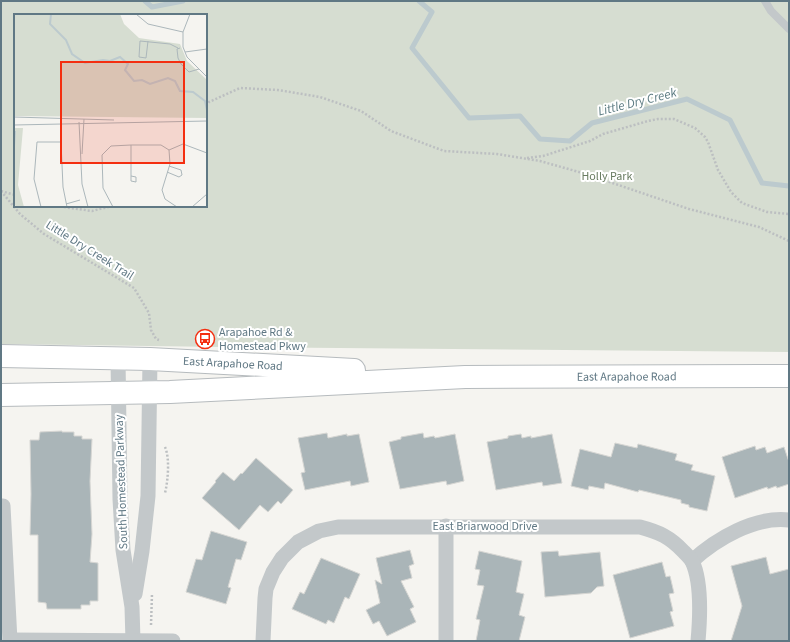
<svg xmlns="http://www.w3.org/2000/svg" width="790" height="642" font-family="'Source Sans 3',sans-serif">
  <rect width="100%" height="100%" fill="#f5f4f0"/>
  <path fill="#d6ddd1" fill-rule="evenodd" d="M1 1H789V352L222 347 1 344ZM15 15H206V206H15Z"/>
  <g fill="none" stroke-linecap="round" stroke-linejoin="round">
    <g stroke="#bccace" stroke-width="5">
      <polyline points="145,1 152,7 183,1"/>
      <polyline points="419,1 432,12 412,48 469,118 520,116 540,139 570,141 592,123 687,99 730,120 762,183 789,186"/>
    </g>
  </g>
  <g fill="#aab5b8" stroke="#d6d6d3">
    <polygon points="62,431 62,432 74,432 74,436 82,436 82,439 92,439 90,481 92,534 90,562 98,563 98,601 90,601 90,605 81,605 81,609 47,609 46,603 38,602 38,535 30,535 31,494 30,440 39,440 40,432"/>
    <polygon points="327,433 328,438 347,434 347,436 359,434 369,482 351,486 350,481 305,490 301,473 305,472 298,438"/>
    <polygon points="423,433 424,438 434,436 435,438 455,434 464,481 447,485 446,481 400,489 389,442 401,439 401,437"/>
    <polygon points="521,434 522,438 531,436 531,438 552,434 562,483 543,486 542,482 496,490 487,442 508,438 508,436"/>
    <polygon points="615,443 637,448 638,444 677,454 675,460 693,465 691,470 715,476 707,511 689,507 689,505 681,503 681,500 639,490 638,492 605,483 604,489 589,486 588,490 571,486 580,449 611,457"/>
    <polygon points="755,446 756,450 765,447 767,453 784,447 789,462 789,484 777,488 776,486 768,489 767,487 735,498 722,457"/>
    <polygon points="256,458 293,490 281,504 278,501 268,512 260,505 239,530 202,498 216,482 215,481 223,472 234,481 241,473 242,474"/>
    <polygon points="211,531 247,542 241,560 236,559 228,587 231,588 226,604 186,592 196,559 202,560"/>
    <polygon points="410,550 414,564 409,566 412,578 401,581 414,607 410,609 416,622 387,636 379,621 373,624 366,610 380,603 375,580 382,584 376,558"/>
    <polygon points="479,551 522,561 516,592 524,594 519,615 525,617 519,641 476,641 480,620 476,619 484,586 477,585 480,570 475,569"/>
    <polygon points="558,551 559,556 600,552 604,586 597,587 591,593 545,597 541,552"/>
    <polygon points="766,557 770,574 789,569 789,641 731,641 742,606 731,566"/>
    <polygon points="321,558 360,574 349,599 345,597 334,623 328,620 326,624 292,609 300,592 304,594"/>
    <polygon points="662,562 666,577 670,576 674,593 669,594 673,611 670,612 674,626 630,638 613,575"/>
  </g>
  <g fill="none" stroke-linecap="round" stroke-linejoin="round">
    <defs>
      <g id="primary">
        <path id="s1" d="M1 356 150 359 354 370"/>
        <path id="s2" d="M1 395 170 392 465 377 789 376"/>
      </g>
    </defs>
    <use href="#primary" stroke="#b6bbbe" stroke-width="24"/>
    <g stroke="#bcbfc1" stroke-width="2.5" stroke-dasharray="2 2" stroke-linecap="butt">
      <polyline points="206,106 209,102 240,88 278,90 320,97 361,111 391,131 444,151 497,154 540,161 586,174 689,209 759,227 789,241"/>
      <polyline points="527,158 543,156 590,141 603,134 648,121 658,119 674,119 695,128 705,137 708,142 718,170 731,192 742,203 767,212 789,214"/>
      <polyline points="1,191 20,214 44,234 134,288 149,313 151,330 156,339 159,340"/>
      <polyline points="1,191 15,195"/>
      <polyline points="56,206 92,211 112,206"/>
      <path d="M165 447C170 458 168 481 165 493"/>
      <polyline points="151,625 152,594"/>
    </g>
    <polyline stroke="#c3c8ca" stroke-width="8" points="765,1 771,11 789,29"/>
    <g stroke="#c3c8ca" stroke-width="15">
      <polyline points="118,358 120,499 123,550 132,607 133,641"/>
      <polyline points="1,506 3,506 10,641"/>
      <polyline points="446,526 446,641"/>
      <path d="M692 561C716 539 755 516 789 520"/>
      <polyline points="135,594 142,551 148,496 150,359"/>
      <polyline points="10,640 173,641"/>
      <path d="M263 641 265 598 266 589 273 572 282 558 298 542 319 531 338 527H640C659 532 670 537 684 552 687 555 690 558 692 561 702 582 700 619 698 641"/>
    </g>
    <use href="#primary" stroke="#fff" stroke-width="22"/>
  </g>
  <defs>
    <symbol id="bus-ring" viewBox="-11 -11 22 22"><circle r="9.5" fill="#fff" stroke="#f42e10" stroke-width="1.5"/><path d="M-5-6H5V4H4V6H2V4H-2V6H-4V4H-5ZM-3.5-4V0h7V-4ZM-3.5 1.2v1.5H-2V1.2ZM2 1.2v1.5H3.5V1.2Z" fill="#f42e10"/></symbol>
  </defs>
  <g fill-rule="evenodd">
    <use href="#bus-ring" x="194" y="328" width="22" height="22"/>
  </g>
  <g text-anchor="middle" stroke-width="4" stroke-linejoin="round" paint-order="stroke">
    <g font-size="12" fill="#687b60" stroke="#fff">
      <text x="607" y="180">Holly Park</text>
    </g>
    <g font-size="12" fill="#607884" stroke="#fff">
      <text transform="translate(90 250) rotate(32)" y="4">Little Dry Creek Trail</text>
      <text dy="4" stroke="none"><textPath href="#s1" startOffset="232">East Arapahoe Road</textPath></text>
      <text dy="4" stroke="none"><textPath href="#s2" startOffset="626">East Arapahoe Road</textPath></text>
      <text transform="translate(121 482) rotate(-92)" y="4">South Homestead Parkway</text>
      <text x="485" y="530">East Briarwood Drive</text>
    </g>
    <g font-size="12" fill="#607884" stroke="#fff" text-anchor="start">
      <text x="219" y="336">Arapahoe Rd &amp;<tspan x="219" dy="14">Homestead Pkwy</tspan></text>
    </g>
    <g font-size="13" font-style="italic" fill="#5c7b82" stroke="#fff">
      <text transform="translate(637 101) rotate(-14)" y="5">Little Dry Creek</text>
    </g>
  </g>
  <g transform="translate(14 14)">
    <rect width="193" height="193" fill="#f5f4f0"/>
    <path d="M0 0H106L110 10 125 24 166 30 173 47 193 66V104L0 102ZM0 114H9L4 171 10 193H2L0 189Z" fill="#d6ddd1"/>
    <path fill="none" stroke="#bccace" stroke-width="2" d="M37 0 36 10 52 26 58 40 71 49 89 46 96 47 106 43 114 50 111 56 120 67 128 66 136 70 154 64 161 67 166 77 179 78 191 87 193 96M0 132 1 117"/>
    <path fill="none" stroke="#acb7bb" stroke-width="1" d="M122 0 134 10 169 18M176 0 169 18V33L173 43 193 63M134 27 132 44 125 43 126 27 156 30 164 34M166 34 163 35 164 44 167 50 175 58 185 55M171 38 193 35M0 103 100 106M65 108 68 170 74 193M0 111 193 107M117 131V162L122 163V168L117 167V162M155 136 169 130 193 139M68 140 70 105M48 149H88M153 158 165 163 168 161 167 156 155 152M52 190 66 186M27 193 20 165 23 128H47L49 173 53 193M99 193 89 174 88 141 97 132 117 131H147L155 136 156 150 148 176 151 185 163 193M178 193 193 180"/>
    <path fill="#f42e10" fill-opacity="0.15" stroke="#f42e10" stroke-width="2" d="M47 48H170V149H47Z"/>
    <rect width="193" height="193" fill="none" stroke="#607884" stroke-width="2"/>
  </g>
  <rect width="790" height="642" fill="none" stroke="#607884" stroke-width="4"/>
</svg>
